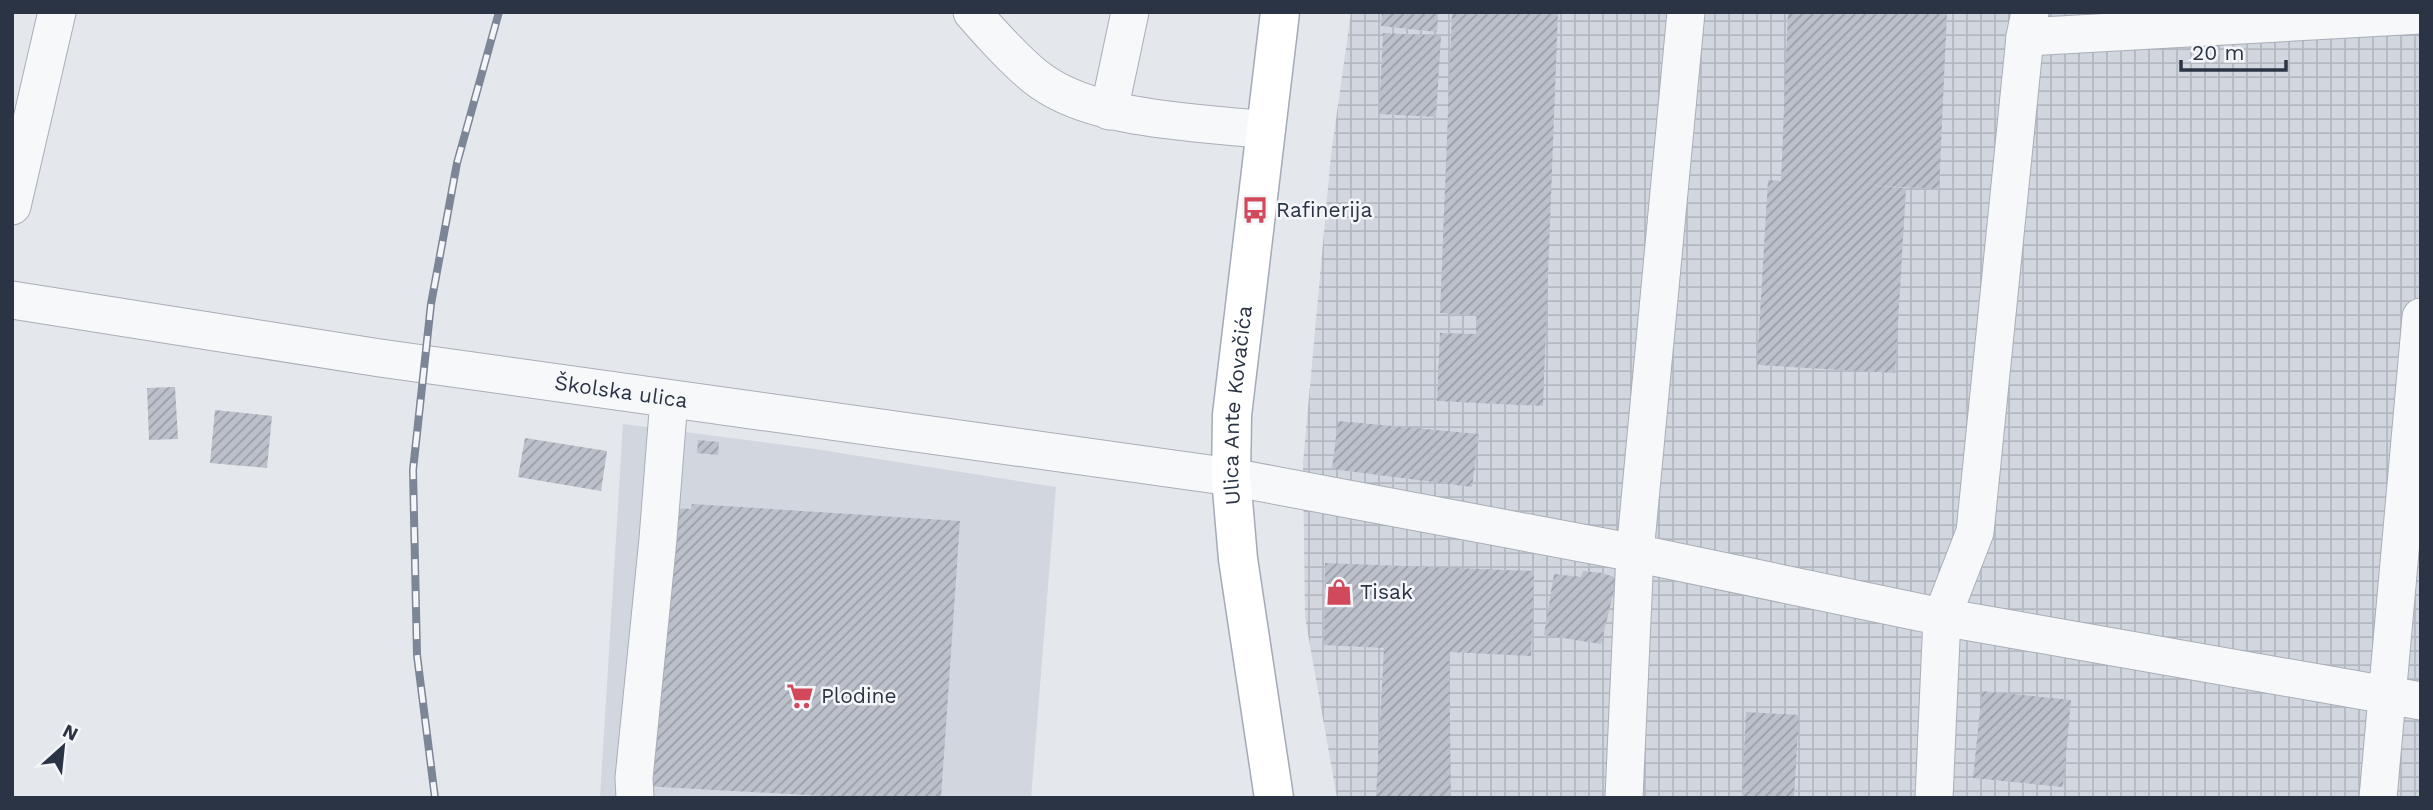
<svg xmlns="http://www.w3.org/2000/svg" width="2433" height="810" font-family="'Work Sans',sans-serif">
  <defs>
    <pattern id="industrial-grid" width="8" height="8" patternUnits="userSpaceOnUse" patternTransform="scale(1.75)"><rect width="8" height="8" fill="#d2d6de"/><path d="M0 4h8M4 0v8" fill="none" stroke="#b4b8c0"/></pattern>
    <pattern id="building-hatch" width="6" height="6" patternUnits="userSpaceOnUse" patternTransform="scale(1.75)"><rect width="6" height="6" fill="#bbc0ca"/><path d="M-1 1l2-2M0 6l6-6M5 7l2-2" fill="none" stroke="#989da6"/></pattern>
  </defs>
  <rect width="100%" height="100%" fill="#e4e7ec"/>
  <polygon fill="#d2d6de" points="623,424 815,449 1056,487 1031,798 600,798"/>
  <polygon fill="url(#industrial-grid)" points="1351,12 2421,12 2421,798 1337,798 1305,617 1303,463 1331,155"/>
  <g fill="url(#building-hatch)">
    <polygon points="1382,12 1438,12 1437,32 1381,26"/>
    <polygon points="1452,12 1558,12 1543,406 1437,401 1440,333 1476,334 1477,315 1440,313"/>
    <polygon points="1788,12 1947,12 1939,189 1860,185 1906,188 1895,373 1757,365 1768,180 1781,181"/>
    <polygon points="1383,33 1441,36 1436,117 1379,114"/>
    <polygon points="175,387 178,439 149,440 147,388"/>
    <polygon points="215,410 272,416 267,468 210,463"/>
    <polygon points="1338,421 1479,434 1472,487 1332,469"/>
    <polygon points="525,438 607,451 601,491 518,477"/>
    <polygon points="698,440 719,442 718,455 697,453"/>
    <polygon points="692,504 960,521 941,798 859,798 644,786 670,508 691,509"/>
    <polygon points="1325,563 1534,571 1531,656 1449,652 1451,798 1376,798 1384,648 1324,645"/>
    <polygon points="1583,571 1602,573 1617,578 1601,644 1544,635 1554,574 1581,577"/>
    <polygon points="1982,691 2071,700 2063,787 1973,778"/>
    <polygon points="1746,712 1799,715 1794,798 1742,798"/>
  </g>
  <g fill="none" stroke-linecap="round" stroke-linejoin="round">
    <defs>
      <g id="minor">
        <path d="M972 12C989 32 1021 67 1041 81 1096 121 1199 122 1266 130"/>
        <polyline points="2025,37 2421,15"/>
        <polyline points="1109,111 1130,12"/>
        <polyline points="12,206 57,12"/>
        <path id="s1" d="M12 300 380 358 1231 477 1635 553 1942 617 2421 701"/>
        <polyline points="635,798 634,778 658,539 669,399"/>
        <polyline points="1624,798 1635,553 1686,12"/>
        <polyline points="1934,798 1942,617 1975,532 2025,37 2030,12"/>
        <polyline points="2378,798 2421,317"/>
      </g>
      <g id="major">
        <path id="s2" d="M1274 798 1238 559 1231 477 1232 415 1280 12"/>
      </g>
    </defs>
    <use href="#minor" stroke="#a9aeb7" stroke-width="39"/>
    <use href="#major" stroke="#a3abb8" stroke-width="41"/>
    <use href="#minor" stroke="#f7f8fa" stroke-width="37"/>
    <use href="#major" stroke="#fff" stroke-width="38"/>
    <defs>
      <polyline id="rail" points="435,798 417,655 413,470 431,304 457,163 499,12"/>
    </defs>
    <use href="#rail" stroke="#7d8696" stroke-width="8"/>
    <use href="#rail" stroke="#f4f6f9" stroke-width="5" stroke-dasharray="16" stroke-linecap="butt"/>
  </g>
  <defs>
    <symbol id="bus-bare" viewBox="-9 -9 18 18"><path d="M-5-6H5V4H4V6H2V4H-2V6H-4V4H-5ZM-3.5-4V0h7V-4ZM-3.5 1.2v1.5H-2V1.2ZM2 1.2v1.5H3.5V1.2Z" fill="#d1495b" stroke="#f4f6f9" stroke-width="2.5" paint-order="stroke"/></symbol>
    <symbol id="shop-bare" viewBox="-9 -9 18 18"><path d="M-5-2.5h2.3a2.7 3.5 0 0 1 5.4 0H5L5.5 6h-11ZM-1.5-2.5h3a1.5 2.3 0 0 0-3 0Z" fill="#d1495b" stroke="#f4f6f9" stroke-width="2.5" paint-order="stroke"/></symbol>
    <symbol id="supermarket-bare" viewBox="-9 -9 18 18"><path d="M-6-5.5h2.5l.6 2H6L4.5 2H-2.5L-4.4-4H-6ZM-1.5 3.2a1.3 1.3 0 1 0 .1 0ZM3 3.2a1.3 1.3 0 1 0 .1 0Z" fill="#d1495b" stroke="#f4f6f9" stroke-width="2.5" paint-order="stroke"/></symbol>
  </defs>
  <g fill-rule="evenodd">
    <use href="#bus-bare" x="1236" y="191" width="38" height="38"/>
    <use href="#shop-bare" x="1320" y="573" width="38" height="38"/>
    <use href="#supermarket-bare" x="781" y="677" width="38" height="38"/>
  </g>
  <g text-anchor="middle" stroke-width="5" stroke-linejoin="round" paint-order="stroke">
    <g font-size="21" fill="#2b3445" stroke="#f4f6f9" text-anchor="start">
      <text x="1276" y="217">Rafinerija</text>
      <text x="1360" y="599">Tisak</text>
      <text x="821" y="703">Plodine</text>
    </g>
    <g font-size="21" fill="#2b3445" stroke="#f4f6f9">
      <text dy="7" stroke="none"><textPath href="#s1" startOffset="616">Školska ulica</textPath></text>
      <text dy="7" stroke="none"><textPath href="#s2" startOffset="396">Ulica Ante Kovačića</textPath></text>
    </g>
  </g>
  <rect width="2433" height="810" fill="none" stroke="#2b3445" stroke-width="28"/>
  <g transform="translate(63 747) rotate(27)" stroke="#f4f6f9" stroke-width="5" paint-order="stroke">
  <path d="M0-5L12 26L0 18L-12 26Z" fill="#2b3445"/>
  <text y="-10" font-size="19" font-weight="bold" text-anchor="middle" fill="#2b3445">N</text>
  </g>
  <path d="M2181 60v10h105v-10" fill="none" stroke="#2b3445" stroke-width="3.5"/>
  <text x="2192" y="60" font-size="21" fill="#2b3445" stroke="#f4f6f9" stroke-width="5" paint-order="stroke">20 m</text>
</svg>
